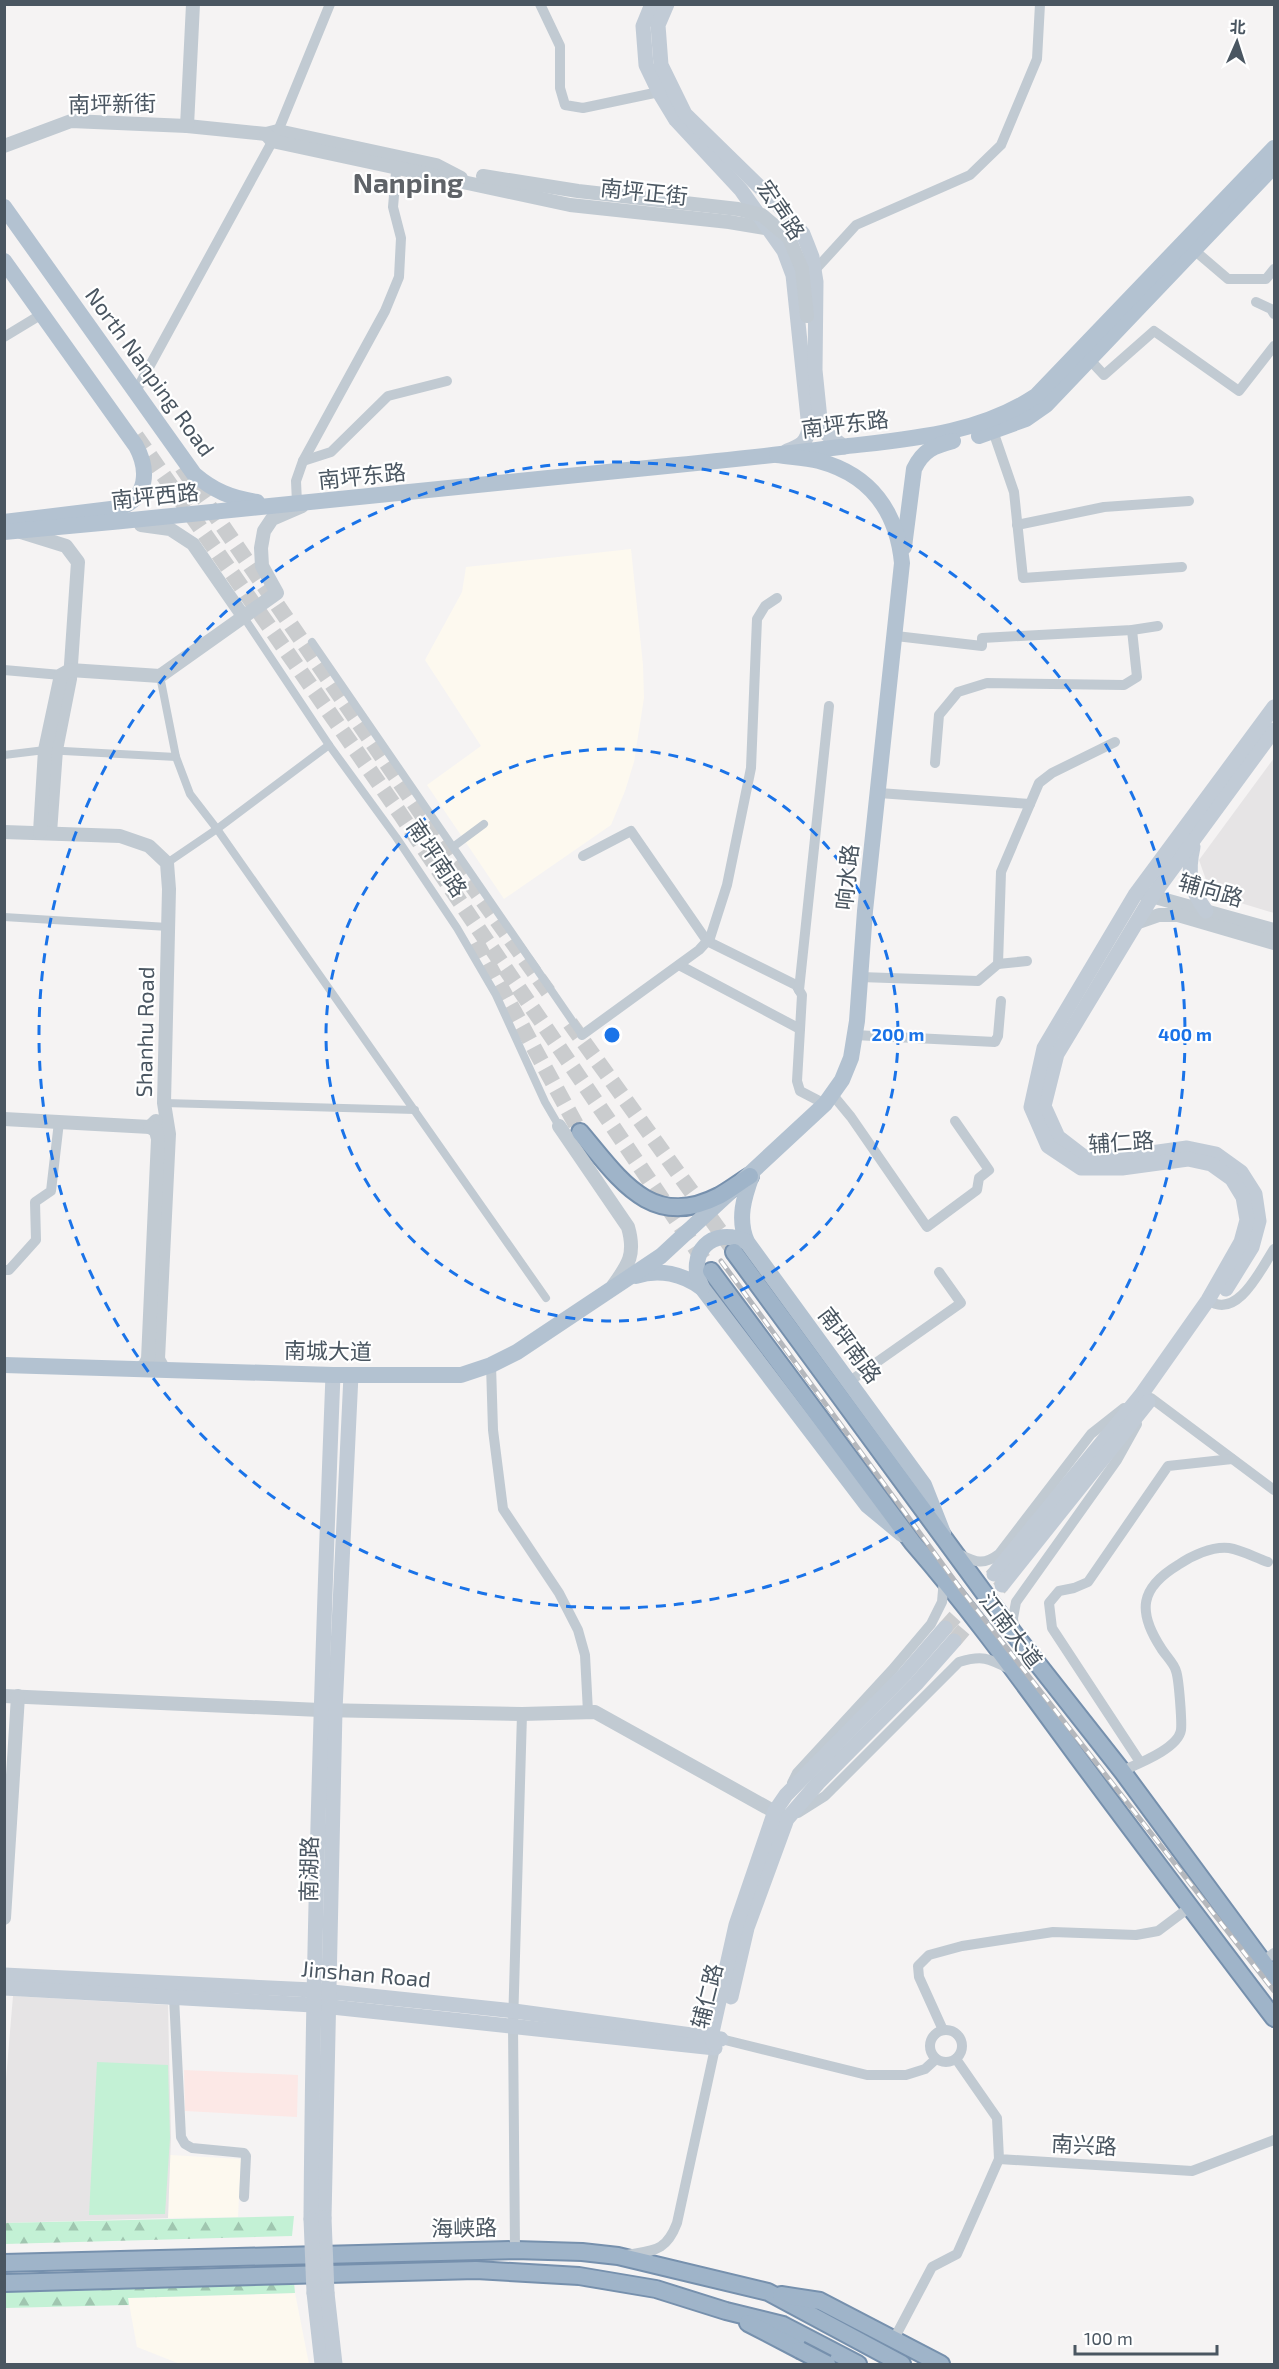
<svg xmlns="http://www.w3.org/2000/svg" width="1279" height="2369" font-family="'Exo 2','Noto Sans SC',sans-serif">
  <defs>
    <pattern id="forest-firs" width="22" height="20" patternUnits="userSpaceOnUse" patternTransform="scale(1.5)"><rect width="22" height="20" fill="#c3f1d5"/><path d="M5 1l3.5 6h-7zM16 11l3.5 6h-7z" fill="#a0c6b0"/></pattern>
  </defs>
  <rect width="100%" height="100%" fill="#f5f3f3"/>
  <g fill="#fdf9ef">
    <polygon points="631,549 643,665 644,698 634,762 625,791 611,825 504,899 427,785 481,746 425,660 462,592 466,567"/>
    <polygon points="170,2155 241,2159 238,2217 168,2218"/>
    <polygon points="295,2293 309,2364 180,2364 137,2347 128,2298"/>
  </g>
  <g fill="#e6e4e5">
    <polygon points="1274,758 1274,913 1211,894 1199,860"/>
    <polygon points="13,1996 168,2005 171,2138 168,2218 5,2223 4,2103"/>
  </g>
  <polygon fill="#fce8e6" points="184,2070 298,2075 297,2117 185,2111"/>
  <g fill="url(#forest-firs)">
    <polygon points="294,2216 292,2236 5,2244 5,2223"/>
    <polygon points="294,2282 295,2293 128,2298 129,2305 5,2308 4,2290"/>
  </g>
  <polygon fill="#c3f1d5" points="97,2062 168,2065 170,2138 165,2214 89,2215"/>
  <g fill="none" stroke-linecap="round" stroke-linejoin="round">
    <g stroke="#caccce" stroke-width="15" stroke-dasharray="15 8" stroke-linecap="butt">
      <polyline points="945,1628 994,1574"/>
      <polyline points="954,1641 1002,1585"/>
    </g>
    <g stroke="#caccce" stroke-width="16" stroke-dasharray="16 8" stroke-linecap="butt">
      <polyline points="136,436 401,815 711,1271"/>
      <polyline points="182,467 445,848 552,997"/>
      <polyline points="476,942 580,1132"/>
      <polyline points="570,1023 732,1248"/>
    </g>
    <defs>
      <g id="trunk">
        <path d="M580 1132C619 1178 651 1231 719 1196 730 1190 740 1182 750 1176"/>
        <polyline points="734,1252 1015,1635 1122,1771 1274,1977"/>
        <path d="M711 1271 913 1543C972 1611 1024 1684 1077 1756 1142 1844 1208 1931 1274 2018"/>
        <polyline points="4,2263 515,2250 582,2252 618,2256 768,2292 902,2364"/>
        <polyline points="4,2283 476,2270 579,2276 656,2289 726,2311 783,2325 858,2364"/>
        <polyline points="781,2295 820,2301 941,2364"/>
        <polyline points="748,2323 800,2350"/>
      </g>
    </defs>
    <use href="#trunk" stroke="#7690ad" stroke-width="20"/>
    <g stroke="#c1cad2" stroke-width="8">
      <polyline points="243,616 329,745 396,837 457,928 496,995 545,1102 559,1126"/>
      <polyline points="312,642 582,1035"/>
      <polyline points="160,676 176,757 190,794 217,829 546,1298"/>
      <polyline points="4,755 45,750 176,757"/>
      <polyline points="453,847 484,824"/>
      <polyline points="167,863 217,829 329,745"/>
      <polyline points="4,917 168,927"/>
      <polyline points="164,1103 415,1110"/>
    </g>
    <g stroke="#c1cad2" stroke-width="10">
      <polyline points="540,4 560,46 560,88 565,105 583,108 659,92"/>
      <polyline points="1194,250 1228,279 1266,279 1274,269"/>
      <polyline points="815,270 856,225 970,175 1001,145 1037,59 1040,4"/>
      <polyline points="1256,302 1271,309 1274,314"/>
      <polyline points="4,337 42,314"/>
      <polyline points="1090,360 1104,375 1154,331 1239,391 1274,346"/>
      <polyline points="136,391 278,131 330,4"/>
      <polyline points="993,431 1014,492 1023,578 1182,567"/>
      <polyline points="303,461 331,452 388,396 447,381"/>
      <polyline points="297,503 296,481 303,461 385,311 399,277 401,238 393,207 397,161"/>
      <polyline points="1017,525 1104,507 1189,501"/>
      <polyline points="896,636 982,646 982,638 1132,630 1158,626"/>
      <polyline points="4,670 61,675 66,678"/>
      <polyline points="935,763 939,715 958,692 987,683 1124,685 1137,677 1132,630"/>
      <polyline points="879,793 1030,804"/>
      <polyline points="583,856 631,831 707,941 796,985 802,995 797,1081 800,1091 825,1104"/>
      <polyline points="998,964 1027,961"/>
      <polyline points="679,965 800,1029"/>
      <polyline points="860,977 978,981 998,964 1001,872 1039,783 1052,773 1115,742"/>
      <polyline points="799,990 829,706"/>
      <polyline points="582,1035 699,950 710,938 727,885 751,768 757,619 765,606 777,598"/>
      <polyline points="854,1035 995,1042 998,1036 1001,1001"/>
      <polyline points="832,1094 851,1117 927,1227 977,1190 979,1178 989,1170 955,1121"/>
      <polyline points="4,1270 9,1270 36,1240 35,1202 51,1191 59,1122"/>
      <path d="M1208 1300C1237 1321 1261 1269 1274 1249"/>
      <polyline points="491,1365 493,1430 503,1509 559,1593 578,1630 585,1655 588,1712"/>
      <polyline points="850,1381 961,1303 939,1272"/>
      <polyline points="1147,1405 1151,1398 1274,1490"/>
      <path d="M957 1553C974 1561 982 1567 999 1554L1091 1434 1124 1408"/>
      <polyline points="1014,1631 1013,1618 1016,1602 1117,1460 1137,1424"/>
      <polyline points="1140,1762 1052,1628 1049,1603 1059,1591 1074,1588 1088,1582 1168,1466 1232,1459"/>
      <path d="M1122 1771C1137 1764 1178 1749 1181 1730 1182 1722 1179 1679 1176 1671 1174 1663 1165 1655 1161 1648 1137 1611 1140 1588 1178 1565 1191 1556 1212 1546 1229 1548 1242 1550 1256 1558 1268 1562"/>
      <polyline points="792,1783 797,1773 892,1670 931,1624 942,1602 944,1579"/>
      <path d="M798 1813 825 1796 959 1662C982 1655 988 1658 1010 1669"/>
      <polyline points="1264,1961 1274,1953"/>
      <polyline points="174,1997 181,2137 185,2144 192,2148 244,2153 246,2156 244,2197"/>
      <circle cx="946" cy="2046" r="16"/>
      <polyline points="943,2030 919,1977 918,1966 929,1955 962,1946 1053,1932 1136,1935 1158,1931 1190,1907"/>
      <polyline points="721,2039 867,2075 906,2075 925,2069 936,2059"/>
      <polyline points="956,2059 997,2118 999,2159 1192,2171 1274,2140"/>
      <polyline points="515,2250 513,2025 522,1714"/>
      <path d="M626 2255C654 2250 666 2252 677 2223L715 2048"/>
      <polyline points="894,2339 932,2267 957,2254 999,2159"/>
    </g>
    <g stroke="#c1cad2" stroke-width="14">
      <polyline points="187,126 266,134 278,131 436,165 461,178"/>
      <polyline points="266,134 272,141 570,205 729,222 777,230"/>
      <polyline points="4,146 71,121 187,126 193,4"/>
      <polyline points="141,525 170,529 193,544 243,616"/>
      <polyline points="21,532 66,546 78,562 70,679 56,750 50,833"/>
      <polyline points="4,832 120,836 149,846 167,863 169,889 164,1103 169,1134 158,1359 164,1370"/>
      <polyline points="40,832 45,750 61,675 70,670 160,676 277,593 262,566 261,548 264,531 272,519 302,506"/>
      <polyline points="1144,894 1274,930"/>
      <polyline points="1136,923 1159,915 1178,915 1274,943"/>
      <polyline points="4,1119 150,1127 156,1121"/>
      <path d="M559 1126 628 1227C636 1255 628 1265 613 1286"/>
      <polyline points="139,1369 145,1365 148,1359 158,1139 156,1131 150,1127"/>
      <polyline points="4,1696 320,1710 522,1714 595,1712 784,1817"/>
      <polyline points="4,1918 18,1696"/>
    </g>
    <g stroke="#c1cbd6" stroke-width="15">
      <path d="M652 4 643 26 646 65 659 92 676 120 741 190 784 251 793 275 809 428C807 443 800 446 787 451"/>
      <polyline points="667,4 658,25 661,65 685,114 779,206 803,234 807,244 812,257 816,282 815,370 820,419 827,434 844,447"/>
      <path d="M1193 847C1187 873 1190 889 1206 911"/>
      <polyline points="1226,1289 1252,1247 1259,1221 1255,1194 1241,1172 1216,1154 1187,1148 1122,1157 1084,1157 1058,1137 1044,1106 1057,1054 1153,895 1274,730"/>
      <polyline points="994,1574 1141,1395 1208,1300 1241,1242 1247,1220 1243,1197 1232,1179 1211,1164 1188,1159 1122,1168 1081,1168 1048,1146 1031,1107 1044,1048 1135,895 1274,707"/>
      <polyline points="1002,1585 1148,1402"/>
      <polyline points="4,1975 313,1990 514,2011 721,2039"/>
      <polyline points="4,1988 313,2005 715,2048"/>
      <polyline points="731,1997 747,1928 787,1819 818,1783 916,1684 954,1641"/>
      <polyline points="714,2044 711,2037 736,1925 775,1811 786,1795 905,1674 945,1628"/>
      <polyline points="324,2218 335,1710 351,1375"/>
      <path d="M311 2219C313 1937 322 1656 333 1375"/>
      <polyline points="314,2293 322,2364"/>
      <polyline points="327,2293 335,2364"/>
    </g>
    <g stroke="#b3c2d1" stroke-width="16">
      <path d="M4 207 194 474C214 491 231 498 257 502"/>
      <path d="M4 261 136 446C149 470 148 498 119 508L4 522"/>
      <polyline points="979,436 1026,419 1046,405 1274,166"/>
      <path d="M4 532C222 512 440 490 657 467 718 461 779 455 840 447 908 439 977 435 1036 396L1274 148"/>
      <path d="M904 547 914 469C923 450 934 446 953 441"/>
      <path d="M752 1175C744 1197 737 1219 747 1242L924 1485 943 1533"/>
      <path d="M636 1276C659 1268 683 1274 702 1288L867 1505 902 1534"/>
      <path d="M702 1288C685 1253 712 1225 747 1242"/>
      <path d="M4 1365 333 1375H461L491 1365 517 1352 661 1256 825 1104 842 1080 851 1058 857 1021 865 911 902 563C897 512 871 475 819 461 806 458 791 457 777 455"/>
    </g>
    <use href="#trunk" stroke="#9fb4c9" stroke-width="16"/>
    <defs>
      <polyline id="rail" points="721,1261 960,1588 1274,1991"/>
    </defs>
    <use href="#rail" stroke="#b5b8bd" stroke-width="5"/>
    <use href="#rail" stroke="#fff" stroke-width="3" stroke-dasharray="9" stroke-linecap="butt"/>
    <defs>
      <polyline id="trunk-bridge" points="800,2350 827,2364"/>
    </defs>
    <use href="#trunk-bridge" stroke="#7690ad" stroke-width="20" stroke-linecap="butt"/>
    <polyline stroke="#c1cad2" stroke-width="14" points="483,176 578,191 738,209 762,215 789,238 802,269 807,316"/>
    <g stroke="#c1cbd6" stroke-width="15">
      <polyline points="324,2218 327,2293"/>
      <polyline points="311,2219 314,2293"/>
    </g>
    <use href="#trunk-bridge" stroke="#9fb4c9" stroke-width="16"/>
  </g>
  <g fill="none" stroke="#1a73e8" stroke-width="3" stroke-dasharray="10 8">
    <circle cx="612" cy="1035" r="286"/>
    <circle cx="612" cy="1035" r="573"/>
  </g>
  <g text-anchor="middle" stroke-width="4.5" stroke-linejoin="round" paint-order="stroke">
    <g font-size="22" fill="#4a5661" stroke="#fff">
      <text transform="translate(112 104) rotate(-1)" y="8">南坪新街</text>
      <text transform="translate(644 192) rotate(6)" y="8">南坪正街</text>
      <text transform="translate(781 210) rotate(56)" y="8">宏声路</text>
      <text transform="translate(150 372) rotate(54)" y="8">North Nanping Road</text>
      <text transform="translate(845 424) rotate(-7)" y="8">南坪东路</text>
      <text transform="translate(362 476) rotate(-6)" y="8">南坪东路</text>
      <text transform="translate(155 496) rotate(-6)" y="8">南坪西路</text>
      <text transform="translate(437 858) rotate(56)" y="8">南坪南路</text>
      <text transform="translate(847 877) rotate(-84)" y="8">响水路</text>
      <text transform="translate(1211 890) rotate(16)" y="8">辅向路</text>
      <text transform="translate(145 1032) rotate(-89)" y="8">Shanhu Road</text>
      <text transform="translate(1121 1142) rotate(-4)" y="8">辅仁路</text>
      <text transform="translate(850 1345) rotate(53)" y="8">南坪南路</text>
      <text transform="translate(328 1351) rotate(1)" y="8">南城大道</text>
      <text transform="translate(1011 1630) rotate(53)" y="8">江南大道</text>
      <text transform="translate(309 1869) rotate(-89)" y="8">南湖路</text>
      <text transform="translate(366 1974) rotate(5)" y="8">Jinshan Road</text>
      <text transform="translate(707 1996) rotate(-76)" y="8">辅仁路</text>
      <text transform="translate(1084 2145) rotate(3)" y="8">南兴路</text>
      <text transform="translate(464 2228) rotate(-1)" y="8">海峡路</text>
    </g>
    <g font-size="28" font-weight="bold" fill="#5f6368" stroke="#fff">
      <text x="408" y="193">Nanping</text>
    </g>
  </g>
  <circle cx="612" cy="1035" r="9" fill="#1a73e8" stroke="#fff" stroke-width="3"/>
  <g font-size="18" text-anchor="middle" font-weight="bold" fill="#1a73e8" stroke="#fff" stroke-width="4.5" stroke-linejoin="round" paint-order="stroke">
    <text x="898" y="1041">200 m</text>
    <text x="1185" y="1041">400 m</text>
  </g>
  <rect width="1279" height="2369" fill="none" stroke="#4a5661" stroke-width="12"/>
  <g transform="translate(1237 42) rotate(3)" stroke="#ffffff" stroke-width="4.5" paint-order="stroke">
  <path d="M0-4.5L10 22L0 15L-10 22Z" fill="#4a5661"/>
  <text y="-9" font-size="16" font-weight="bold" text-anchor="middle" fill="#4a5661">北</text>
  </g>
  <path d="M1075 2345v9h142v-9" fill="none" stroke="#4a5661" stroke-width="3"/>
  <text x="1084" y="2345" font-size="18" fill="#4a5661" stroke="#ffffff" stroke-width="4.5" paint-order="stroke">100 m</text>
</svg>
